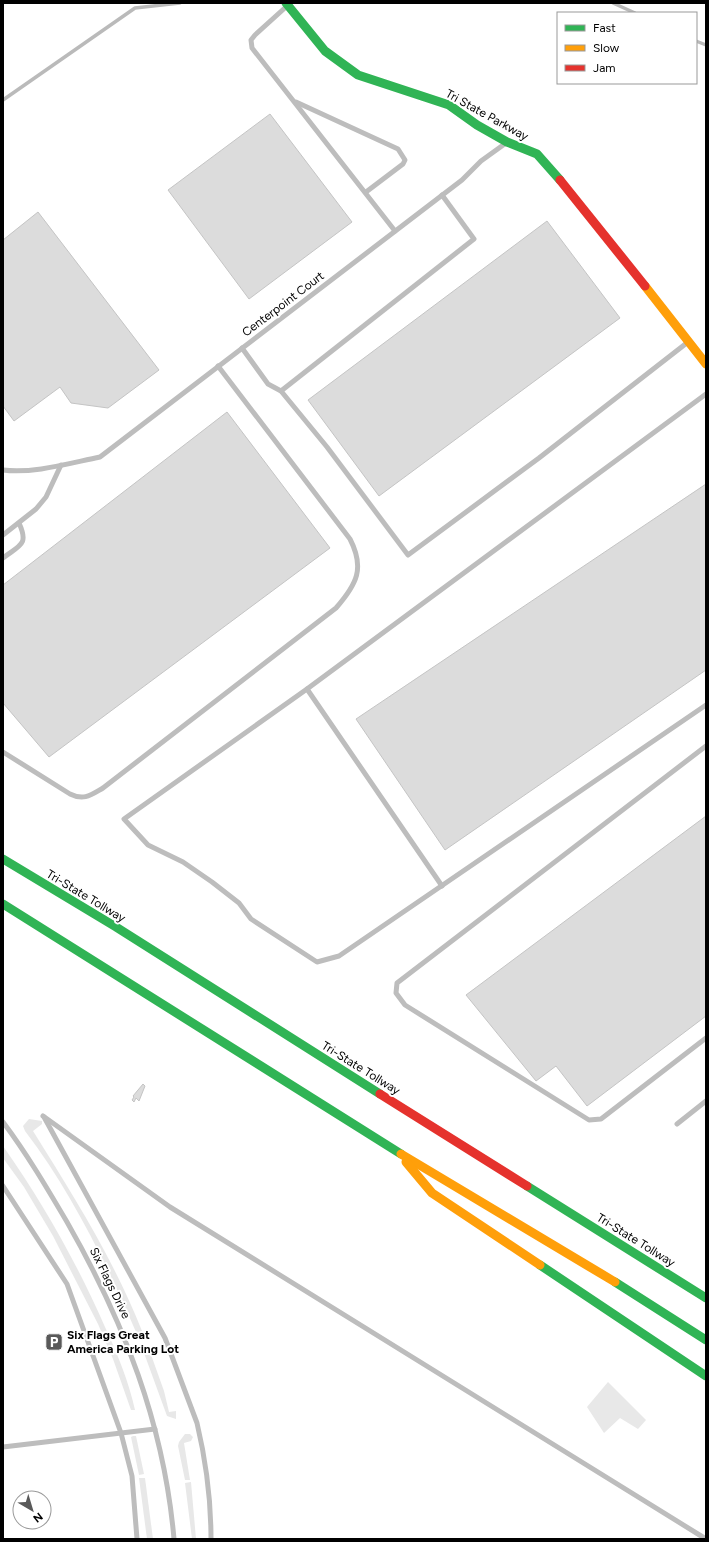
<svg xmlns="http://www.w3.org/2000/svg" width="709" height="1542" font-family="Figtree,sans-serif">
  <rect width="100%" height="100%" fill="#fff"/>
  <g fill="#e8e8e8">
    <path d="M29 1119 42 1121V1124L33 1131C73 1195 114 1260 142 1331L140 1334 136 1332C106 1263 71 1191 25 1131L23 1126Z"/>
    <path d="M3 1146C43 1203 77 1263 105 1327 117 1353 129 1382 135 1410H131L113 1359 98 1324 53 1236 24 1187 3 1158Z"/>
    <polygon points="149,1349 164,1391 169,1412 176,1411 176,1419 167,1416 144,1353 146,1350"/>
    <polygon points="608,1382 646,1420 638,1429 620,1418 604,1433 587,1407"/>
    <polygon points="185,1434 190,1434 193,1437 191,1441 184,1443 190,1480 185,1480 178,1446 179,1442"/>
    <polygon points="133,1436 136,1436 144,1474 139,1475 131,1437"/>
    <polygon points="139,1478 145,1478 153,1539 147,1539"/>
    <polygon points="191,1482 196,1539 192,1539 185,1483"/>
  </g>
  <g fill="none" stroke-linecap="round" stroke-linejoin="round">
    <g stroke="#bababa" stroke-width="3.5">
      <polyline points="613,3 635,13"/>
      <polyline points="696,41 706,45"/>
      <polyline points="3,100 135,8 180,3"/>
    </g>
  </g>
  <g fill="#dcdcdc" stroke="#c4c4c4">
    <polygon points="270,114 352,222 249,299 168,190"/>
    <polygon points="38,212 159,370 108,408 71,403 60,387 14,421 3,406 3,240"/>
    <polygon points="547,221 620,318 379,496 308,400"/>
    <polygon points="227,412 330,548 49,757 3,703 3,585"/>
    <polygon points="706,484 706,670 445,850 356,719"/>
    <polygon points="706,816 706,1016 587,1106 556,1066 536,1081 466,995"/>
    <polygon points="143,1084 145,1086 139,1101 136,1098 134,1102 132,1100 134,1097 133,1096"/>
  </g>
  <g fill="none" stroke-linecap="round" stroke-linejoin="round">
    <g stroke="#bdbdbd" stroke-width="5">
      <polyline points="287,6 255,35 251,40 252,48 395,231"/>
      <polyline points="296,102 398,149 405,160 403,164 366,192"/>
      <polyline points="242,348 268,384 281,391 327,447 408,555 539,458 688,342"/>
      <polyline points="281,391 474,239 442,195"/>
      <polyline points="706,394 307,689 124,819 148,845 183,862 212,882 239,903 251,919 317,962 339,956 706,705"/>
      <path d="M3 470C33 474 70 463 100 457L462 180 481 161 506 143"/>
      <polyline points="3,535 36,509 46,497 61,465"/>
      <path d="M3 558C20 545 29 545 19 523"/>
      <polyline points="307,689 442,886"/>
      <polyline points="706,746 397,983 396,993 405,1005 589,1120 601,1119 706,1038"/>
      <path d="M3 752 70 794C84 801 91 795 103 788L336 608C357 584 365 568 350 539L218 366"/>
      <polyline points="43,1116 170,1207 706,1539"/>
      <path d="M44 1117 165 1338 197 1423C206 1461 211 1500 211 1539"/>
      <path d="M3 1122C27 1154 47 1188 67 1222 124 1322 164 1424 174 1539"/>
      <polyline points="677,1124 706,1101"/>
      <polyline points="3,1186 67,1284 121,1433 132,1476 137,1539"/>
      <polyline points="3,1447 155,1429"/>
    </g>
    <g stroke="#30b455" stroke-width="9">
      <polyline points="286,3 325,51 358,75 449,105 477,125 507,142 537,154 560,180"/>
      <polyline points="3,859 116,927 380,1094"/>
      <polyline points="3,904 401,1154"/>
      <polyline points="527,1186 706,1298"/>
      <polyline points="540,1265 706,1376"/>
      <polyline points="615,1282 706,1340"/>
    </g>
    <g stroke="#ff9f0a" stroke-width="9">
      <polyline points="645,286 706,364"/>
      <polyline points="401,1154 615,1282"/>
      <polyline points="406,1162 432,1193 540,1265"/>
    </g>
    <g stroke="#e5322d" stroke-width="9">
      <polyline points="560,180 645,286"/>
      <polyline points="380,1094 527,1186"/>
    </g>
  </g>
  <defs>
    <symbol id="parking-square" viewBox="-11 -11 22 22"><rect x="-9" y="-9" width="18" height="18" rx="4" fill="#595959" stroke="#fff"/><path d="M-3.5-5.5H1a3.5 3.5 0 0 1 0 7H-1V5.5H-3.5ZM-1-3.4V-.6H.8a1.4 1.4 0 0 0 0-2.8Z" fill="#fff"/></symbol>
  </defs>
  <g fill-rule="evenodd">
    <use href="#parking-square" x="44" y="1332" width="20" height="20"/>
  </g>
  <g text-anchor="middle" stroke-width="4" stroke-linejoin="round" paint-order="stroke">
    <g font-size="12" fill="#000" stroke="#fff">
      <text transform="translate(487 115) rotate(29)" y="4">Tri State Parkway</text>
      <text transform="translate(283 304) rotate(-37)" y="4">Centerpoint Court</text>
      <text transform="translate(86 896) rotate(31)" y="4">Tri-State Tollway</text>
      <text transform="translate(361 1068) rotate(32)" y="4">Tri-State Tollway</text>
      <text transform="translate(636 1240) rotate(32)" y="4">Tri-State Tollway</text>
      <text transform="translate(110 1283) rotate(64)" y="4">Six Flags Drive</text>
    </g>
    <g font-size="12" font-weight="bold" fill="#000" stroke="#fff" text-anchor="start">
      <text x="67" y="1339">Six Flags Great<tspan x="67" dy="14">America Parking Lot</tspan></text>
    </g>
  </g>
  <rect width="709" height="1542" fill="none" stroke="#000000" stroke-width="8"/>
  <rect x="557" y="12" width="140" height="72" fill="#ffffff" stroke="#999999"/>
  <rect x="565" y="25" width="20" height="6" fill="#30b455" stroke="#999999"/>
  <text x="593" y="32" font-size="12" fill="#000000">Fast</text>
  <rect x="565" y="45" width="20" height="6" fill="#ff9f0a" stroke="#999999"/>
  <text x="593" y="52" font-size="12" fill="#000000">Slow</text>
  <rect x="565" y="65" width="20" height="6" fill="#e5322d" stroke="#999999"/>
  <text x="593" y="72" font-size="12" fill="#000000">Jam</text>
  <g transform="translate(32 1510) rotate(142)"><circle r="19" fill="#ffffff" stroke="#999999"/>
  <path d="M0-3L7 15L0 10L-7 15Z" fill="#595959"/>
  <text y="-6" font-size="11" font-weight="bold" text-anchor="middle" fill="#000000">N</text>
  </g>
</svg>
